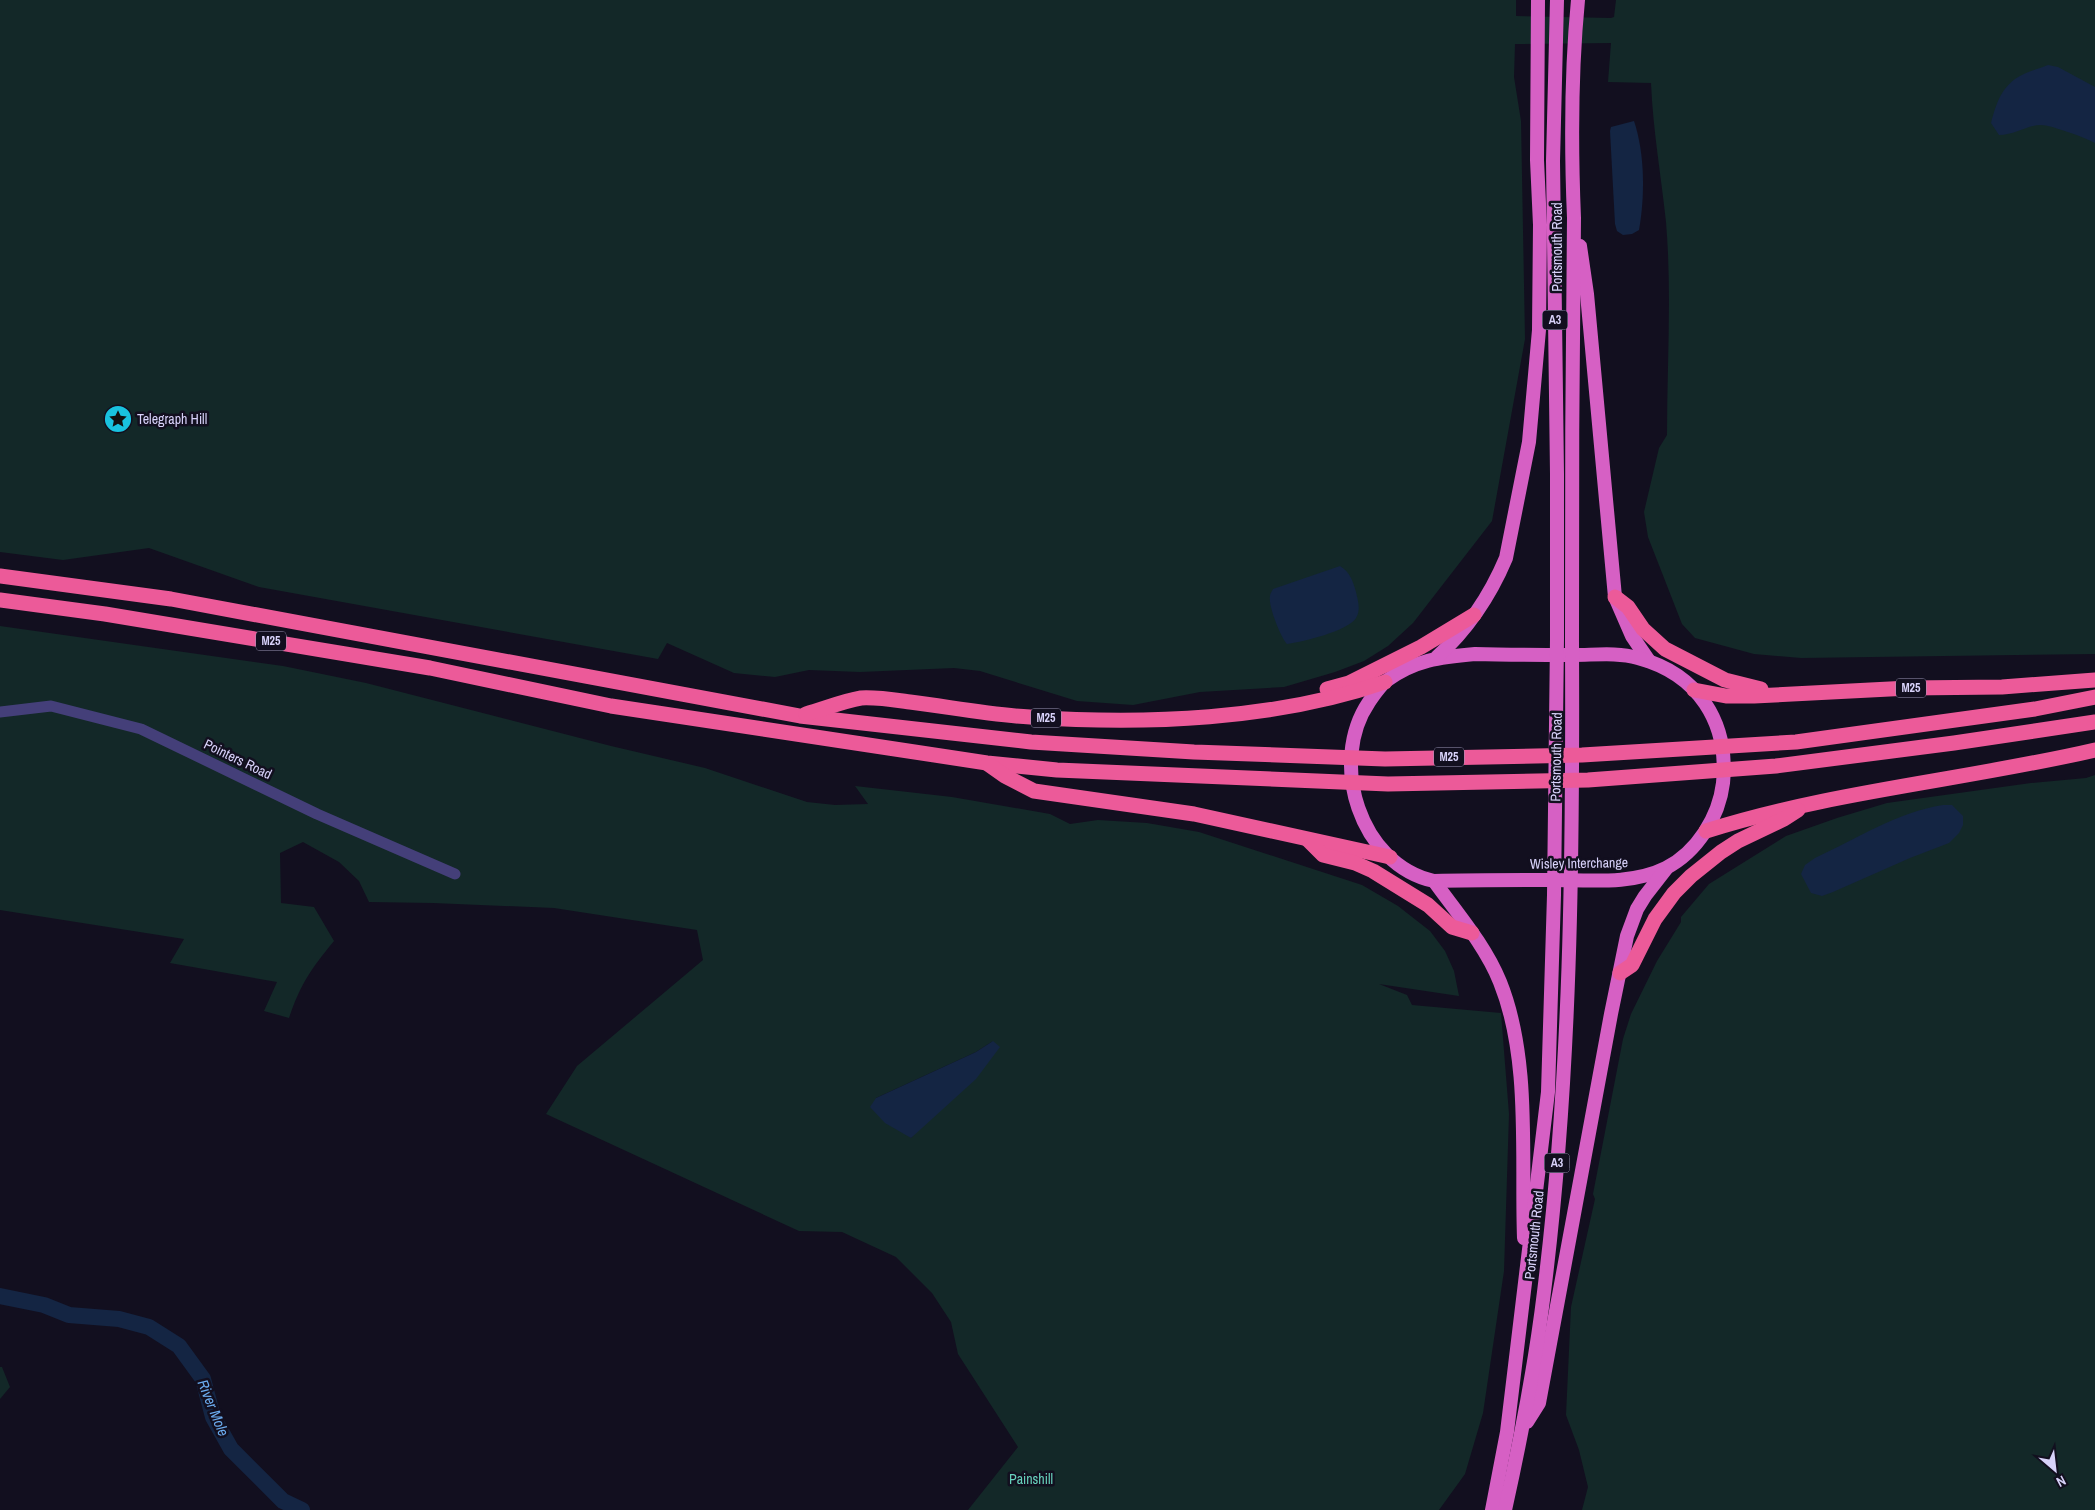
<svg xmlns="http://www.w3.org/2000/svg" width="2095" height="1510" font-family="'Archivo Narrow',sans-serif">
  <rect width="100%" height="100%" fill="#120f1f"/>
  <g fill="#132828" fill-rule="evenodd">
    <path d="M0 0H1516V16L1611 18 1614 17 1616 0H2095V654L1801 658 1754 654 1695 638 1682 624 1648 537 1644 512 1659 448 1667 435C1667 364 1672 293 1666 222 1661 175 1653 130 1651 83L1608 82 1611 43 1515 44 1514 77 1521 121 1525 339 1492 521 1413 623 1388 646 1364 661 1335 672 1284 687 1200 692 1133 705 1077 701 980 671 954 668 860 672 809 670 775 677 734 673 667 643 658 659 259 587 149 548 63 560 0 552Z"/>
    <path d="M0 626 283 666 366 683 611 746 705 768 807 802 835 805 868 804 855 786 952 797 1050 814 1070 824 1098 820 1147 823 1199 832 1362 885 1398 906 1430 931 1445 951 1454 971 1459 996 1379 984 1407 995 1412 1005 1501 1013 1509 1114 1504 1271 1483 1413 1465 1474 1439 1510H968L1018 1447 958 1354 951 1322 932 1293 896 1257 842 1232 799 1231 546 1114 577 1066 703 960 697 930 554 908 433 903 369 902 359 881 339 862 303 842 280 853 281 903 314 907 334 941C311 969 301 983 289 1018L264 1011 277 982 170 963 184 939 0 910ZM993 1041 911 1138 876 1098 976 1052Z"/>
    <polygon points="2095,775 2095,1510 1582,1510 1588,1487 1579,1450 1566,1415 1571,1307 1595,1199 1593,1194 1623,1039 1631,1014 1657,961 1681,922 1681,917 1709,884 1786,836 1837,818 1887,803 2031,783 2086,778"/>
    <polygon points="0,1367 2,1367 10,1387 0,1399"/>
  </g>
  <g fill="#142543">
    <path d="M2048 65 2058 67 2095 87V143C2086 138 2051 125 2041 125 2027 125 2015 135 1999 135L1991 123C1997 100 2003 83 2026 73 2033 70 2041 68 2048 65Z"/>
    <path d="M1634 121C1645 154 1645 196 1639 230L1632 234 1623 235 1617 231 1615 224 1610 131 1611 127Z"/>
    <path d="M1340 566C1350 572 1353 581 1356 592 1358 601 1361 610 1356 618 1348 631 1302 642 1287 644 1281 638 1268 606 1270 596 1270 594 1272 591 1273 589Z"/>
    <path d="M1943 805H1952L1963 816V825L1959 833 1949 843 1910 858 1833 892 1822 896 1811 893 1801 874 1805 865 1815 858C1856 839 1898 812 1943 805Z"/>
    <polygon points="993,1041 1000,1047 976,1079 911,1138 885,1123 870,1107 876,1098 976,1052"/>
  </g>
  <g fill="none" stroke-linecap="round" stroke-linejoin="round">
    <polyline stroke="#142543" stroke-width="16" points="0,1296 44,1305 69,1315 119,1319 149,1327 179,1346 203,1379 213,1417 231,1449 283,1501 302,1510"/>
    <polyline stroke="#443f79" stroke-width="11" points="0,712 51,706 141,729 317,814 455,874"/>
    <g stroke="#d660c4" stroke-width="14">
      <polyline points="1580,246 1587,294 1615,597 1632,636 1649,661"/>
      <path d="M1475 654C1508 655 1541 655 1574 655 1595 655 1617 652 1638 658 1698 674 1729 722 1723 783 1719 817 1697 852 1666 868 1632 885 1589 880 1551 880 1512 880 1473 880 1434 881 1360 865 1328 762 1369 702 1374 695 1379 687 1386 681 1414 660 1441 657 1475 654Z"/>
      <path d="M1437 657C1468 629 1490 596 1506 558L1529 442 1539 330 1540 225 1537 160 1538 0"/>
      <path d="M1434 881C1457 913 1485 945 1500 982 1531 1059 1521 1157 1524 1238"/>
      <polyline points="1527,1422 1539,1403 1611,1014 1627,936 1637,909 1645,896 1666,869"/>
      <polyline points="1492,1510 1507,1432 1548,1092 1554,895 1557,639 1557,474 1553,161 1557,0"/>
      <path d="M1505 1510C1521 1438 1535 1366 1544 1292 1571 1076 1573 859 1572 642 1572 501 1572 359 1574 218 1571 146 1571 72 1578 0"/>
    </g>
    <g stroke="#ec5a99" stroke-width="15">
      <polyline points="0,576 171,599 800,716 1031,742 1194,752 1385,759 1582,755 1796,742 2035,709 2095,697"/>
      <polyline points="1615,597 1628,607 1643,629 1665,649 1725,680 1761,689"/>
      <polyline points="0,600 105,614 430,668 611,706 987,763 1057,770 1388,784 1588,780 1776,766 1954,743 2095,722"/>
      <polyline points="1327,689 1349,683 1421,647 1474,615"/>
      <polyline points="1694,690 1726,696 1754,696 1909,688 2002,687 2095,680"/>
      <path d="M806 714C824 709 843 701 861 698 876 697 895 700 910 702 950 707 990 715 1030 717 1144 725 1276 720 1385 682"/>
      <polyline points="988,764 1005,776 1034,791 1194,814 1390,857"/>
      <path d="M1706 831C1832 791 1966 780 2095 750"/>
      <polyline points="1308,840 1323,855 1355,863 1373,871 1428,905 1452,927 1472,933"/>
      <polyline points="1620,973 1632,965 1655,919 1674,893 1691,876 1721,852 1738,841 1784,819 1798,810"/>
    </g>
  </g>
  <defs>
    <symbol id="sight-disc" viewBox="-11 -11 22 22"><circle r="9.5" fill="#19c2df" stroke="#120f1f"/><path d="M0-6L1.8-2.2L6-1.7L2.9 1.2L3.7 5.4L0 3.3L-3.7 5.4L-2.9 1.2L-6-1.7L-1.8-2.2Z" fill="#111"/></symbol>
  </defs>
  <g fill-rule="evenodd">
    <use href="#sight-disc" x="102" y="403" width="32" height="32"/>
  </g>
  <g text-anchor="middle" stroke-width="5" stroke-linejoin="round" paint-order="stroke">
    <g fill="#120f1f" stroke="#9d98b8" stroke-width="1">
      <rect x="1542.5" y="310.5" width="25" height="19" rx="4"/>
      <rect x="256" y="631.5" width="30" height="19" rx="4"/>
      <rect x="1896" y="678.5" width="30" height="19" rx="4"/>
      <rect x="1031" y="708.5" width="30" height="19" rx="4"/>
      <rect x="1434" y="747.5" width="30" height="19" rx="4"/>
      <rect x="1544.5" y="1153.5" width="25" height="19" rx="4"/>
    </g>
    <g font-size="12" font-weight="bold" fill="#d8d2fa">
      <text x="1555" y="324">A3</text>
      <text x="271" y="645">M25</text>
      <text x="1911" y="692">M25</text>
      <text x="1046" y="722">M25</text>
      <text x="1449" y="761">M25</text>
      <text x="1557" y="1167">A3</text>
    </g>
    <g font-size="14" fill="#d8d2fa" stroke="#120f1f">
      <text transform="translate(1557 247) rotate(-90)" y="5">Portsmouth Road</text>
      <text transform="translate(1556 757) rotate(-89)" y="5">Portsmouth Road</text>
      <text transform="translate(238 759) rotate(26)" y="5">Pointers Road</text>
      <text transform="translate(1579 863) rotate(-1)" y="5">Wisley Interchange</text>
      <text transform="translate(1534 1235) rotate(-84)" y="5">Portsmouth Road</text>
    </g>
    <g font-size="14" fill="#d8d2fa" stroke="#120f1f" text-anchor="start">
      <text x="137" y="424">Telegraph Hill</text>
    </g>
    <g font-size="14" fill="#67d1bc" stroke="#120f1f">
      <text x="1031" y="1484">Painshill</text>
    </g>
    <g font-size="15" font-style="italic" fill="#6babee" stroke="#120f1f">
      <text transform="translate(213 1408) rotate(68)" y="5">River Mole</text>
    </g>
  </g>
  <g transform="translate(2055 1470) rotate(152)" stroke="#120f1f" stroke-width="4" paint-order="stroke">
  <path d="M0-4L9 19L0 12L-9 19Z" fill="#d8d2fa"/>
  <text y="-8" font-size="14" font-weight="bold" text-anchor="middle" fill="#d8d2fa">N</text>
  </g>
</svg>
